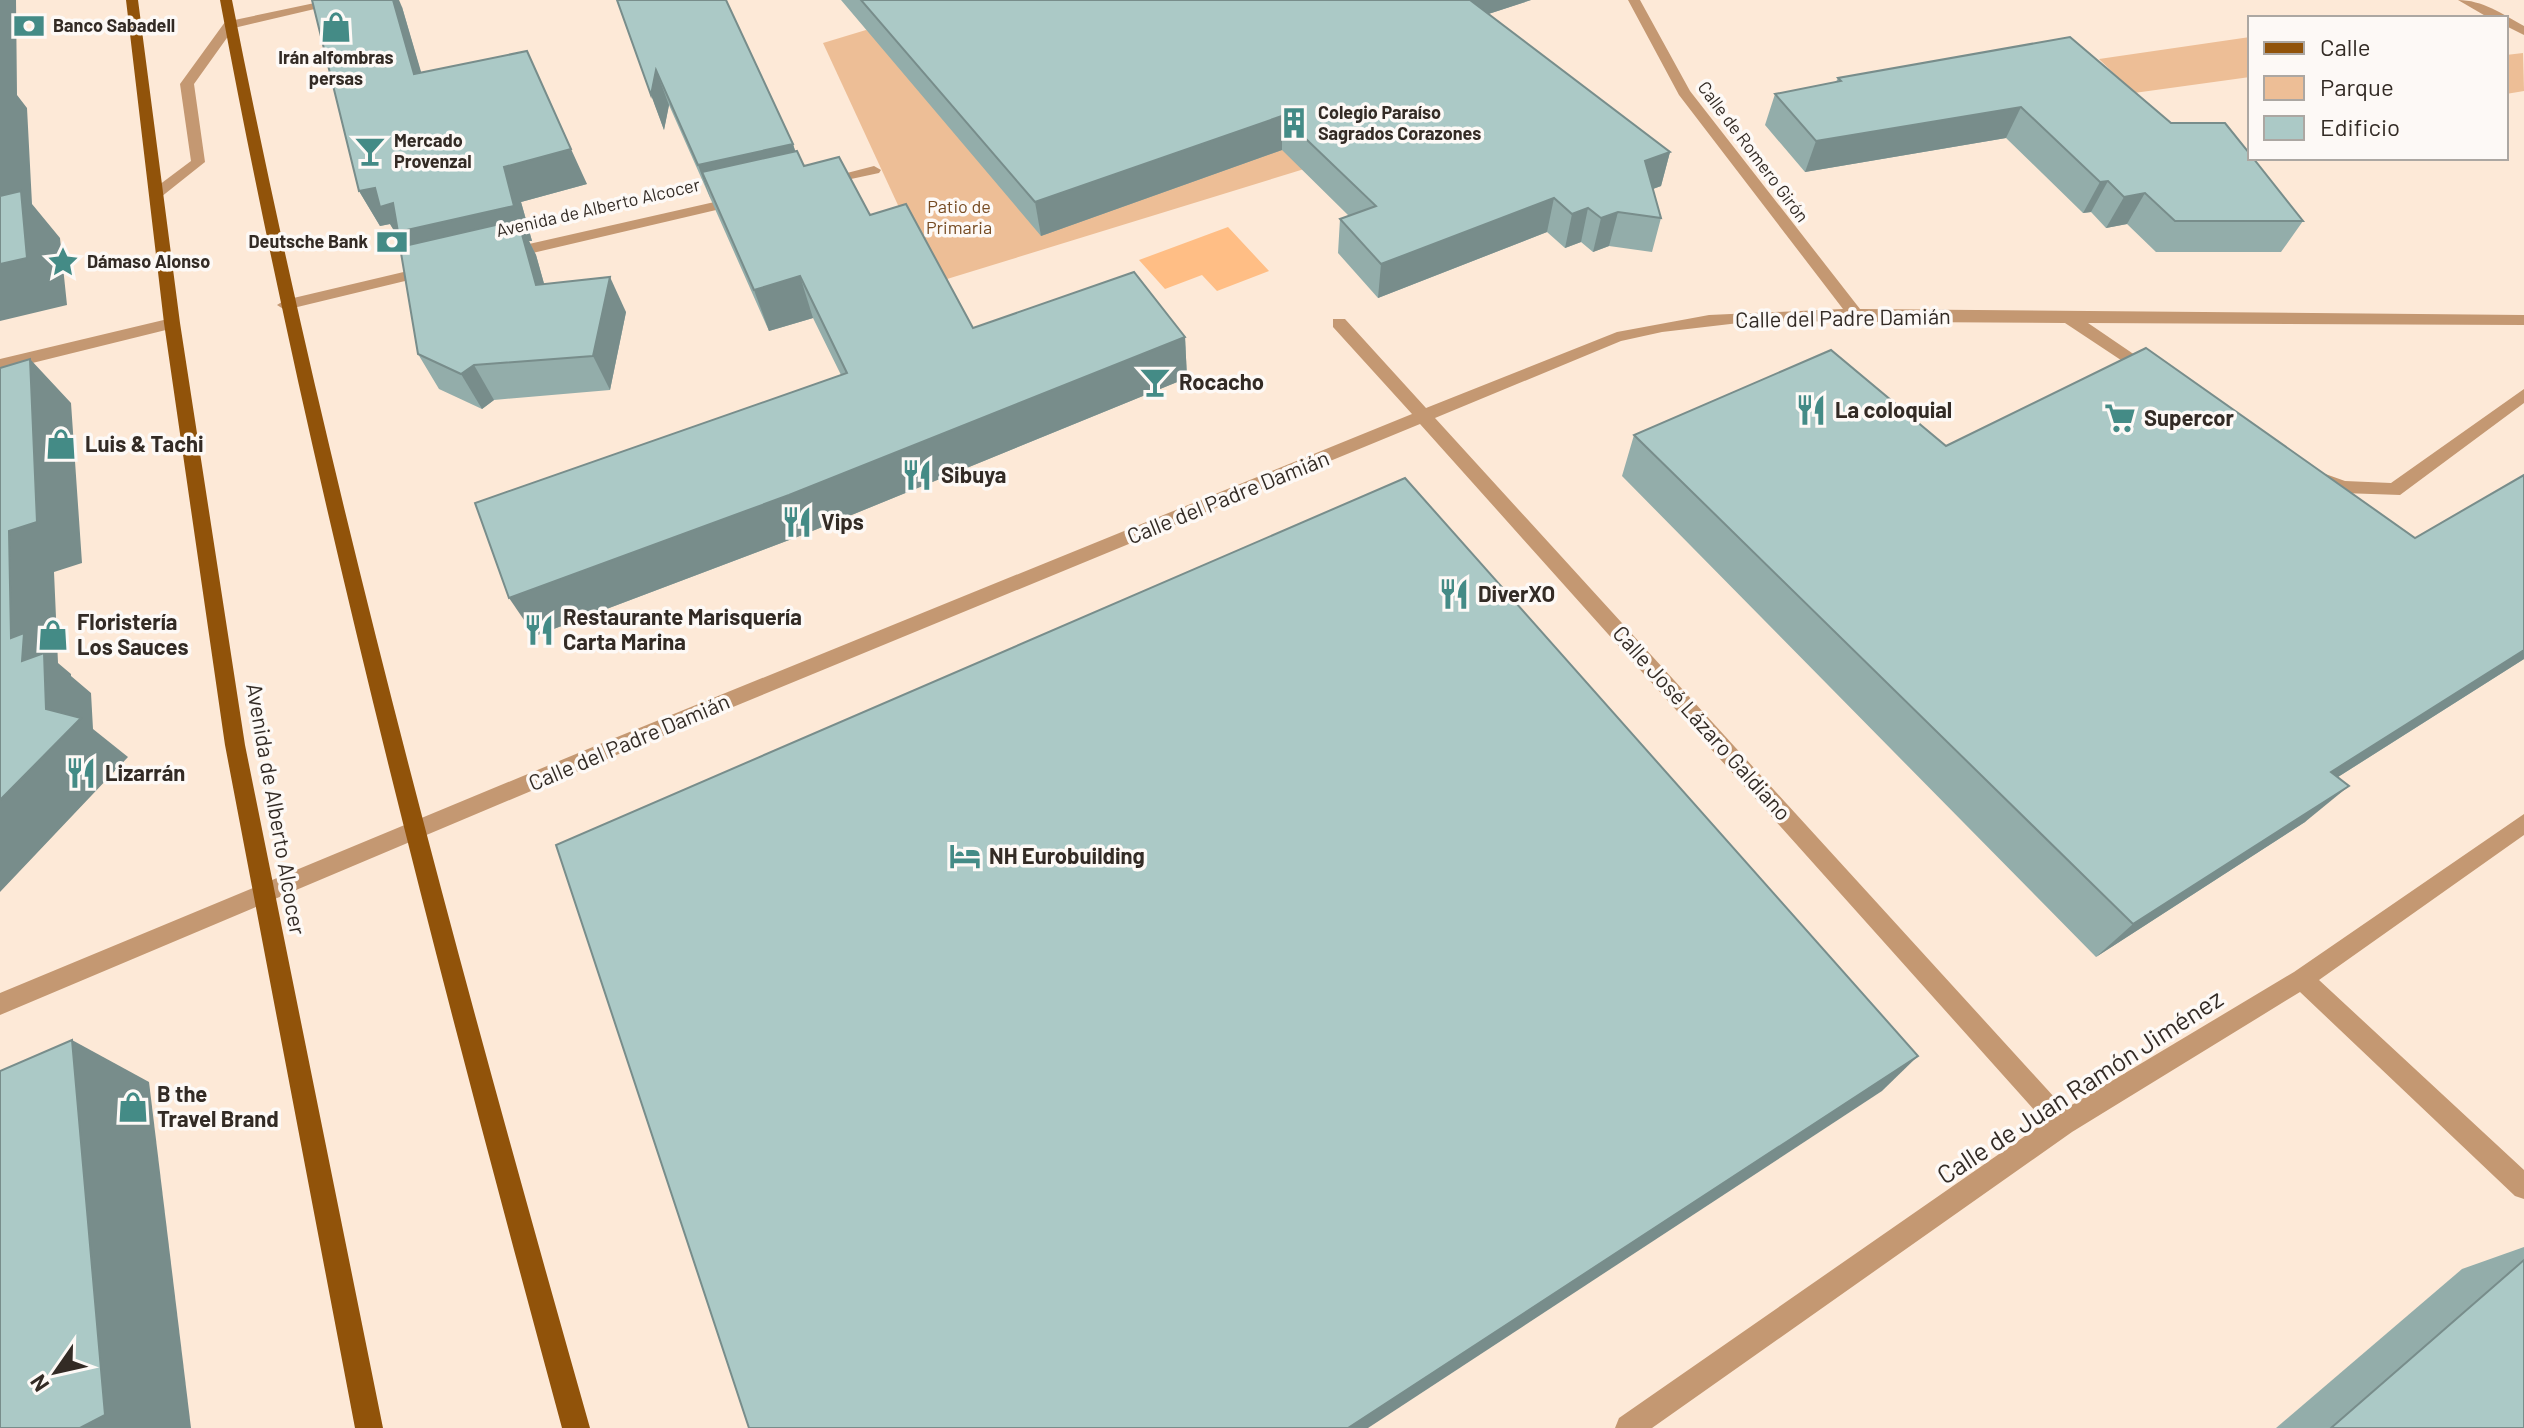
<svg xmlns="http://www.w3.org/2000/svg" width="2524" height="1428" font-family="Barlow,sans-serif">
  <rect width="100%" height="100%" fill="#fde9d7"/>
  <g fill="#edbe96">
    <polygon points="866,30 1306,141 1327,162 934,283 823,43"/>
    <polygon points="2250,37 2250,77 2134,93 2099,59"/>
    <polygon points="2523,53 2524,91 2506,94 2506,55"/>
  </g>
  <polygon fill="#ffbe85" points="1228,227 1269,271 1217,291 1202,275 1165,289 1139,260"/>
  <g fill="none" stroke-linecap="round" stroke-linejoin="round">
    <g fill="#c49872" fill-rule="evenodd">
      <polygon points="329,0 353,0 234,28 194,84 205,162 161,197 151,197 151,191 191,161 180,84 225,22"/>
      <polygon points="1628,0 1640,0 1690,91 1860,309 2524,315 2524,325 2088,323 2154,368 2156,372 2148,378 2065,323 1756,321 1662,332 1621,341 1435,418 2065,1109 2294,972 2524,814 2524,835 2319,980 2524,1170 2524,1199 2515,1196 2300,992 2072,1132 1652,1428 1615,1428 1619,1418 2045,1122 1420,424 614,756 0,1015 0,993 600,744 1412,414 1333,327 1333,319 1345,319 1426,408 1617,332 1709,315 1843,309 1679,95"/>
      <path d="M2458 0C2482 0 2503 14 2524 26V35L2506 26V18H2489Z"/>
      <polygon points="874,166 881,170 879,173 823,185 816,181"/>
      <polygon points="741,196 746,197 746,203 507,259 499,254 507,249"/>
      <polygon points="429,266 434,268 434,274 285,310 277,305 285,300"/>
      <polygon points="172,318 180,323 178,327 0,371 0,359"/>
      <polygon points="2524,389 2524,403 2400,495 2343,493 2311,481 2308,477 2317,471 2345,481 2391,483"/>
    </g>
    <g fill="#91530a" fill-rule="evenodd">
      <polygon points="126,0 138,0 180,323 245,745 383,1428 355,1428 225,745 164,323"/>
      <path d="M220 0H232C327 482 456 955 590 1428H562C434 955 310 482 220 0Z"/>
    </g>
  </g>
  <g fill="#93adaa">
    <polygon points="617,0 793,144 795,151 804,166 870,215 973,328 1185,337 1187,378 805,534 535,636 841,375 813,318 769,331 669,105 664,130"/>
    <polygon points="841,0 1531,0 1488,14 1670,152 1661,186 1653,189 1661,218 1652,252 1609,246 1593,252 1581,242 1565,248 1547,232 1378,298 1338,253 1340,219 1349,216 1282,150 1041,236"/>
    <polygon points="402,7 421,73 587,184 521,202 532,241 529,241 536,255 544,284 626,312 610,390 494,400 482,409 439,389 418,354 406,246 403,241 401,242 390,224 380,226 359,191"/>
    <polygon points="1838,78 2171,123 2303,221 2281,252 2156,252 2127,224 2106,228 2091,212 2083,213 2006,138 1805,172 1765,125 1775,94 1836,82"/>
    <polygon points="1634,435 1946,446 2524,659 2338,777 2305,822 2096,957 1622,476"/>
    <polygon points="2524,1247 2524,1428 2276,1428 2462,1269"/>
  </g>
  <g fill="#788d8b">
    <polygon points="0,0 16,0 17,95 27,108 32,204 60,238 67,305 0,321"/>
    <polygon points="393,0 399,0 402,7 432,109 414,74"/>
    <polygon points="1458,0 1531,0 1455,25"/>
    <polygon points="656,70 669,105 664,130 651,95"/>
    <polygon points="2021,107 2006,138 1805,172 1816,141"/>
    <polygon points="1282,116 1282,150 1041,236 1035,202"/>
    <polygon points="793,144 804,179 702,172 711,200 698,165"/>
    <polygon points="571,149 587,184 521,202 532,241 529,241 536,255 554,319 418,267 403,241 401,242 390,224 380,226 359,191 375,188 393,203 504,167"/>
    <polygon points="1670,152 1661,186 1636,195 1645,161"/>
    <polygon points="2108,181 2091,212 2083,213 2100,182"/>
    <polygon points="2145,193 2127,224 2106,228 2124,197"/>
    <polygon points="1554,198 1547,232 1378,298 1381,264"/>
    <polygon points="1588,208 1581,242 1565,248 1572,214"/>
    <polygon points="1618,212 1609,246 1593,252 1601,218"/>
    <polygon points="800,276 813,318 769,331 754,290"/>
    <polygon points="610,277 626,312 610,390 593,356"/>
    <polygon points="1185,337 1187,378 805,534 535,636 509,598"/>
    <polygon points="30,359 71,403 82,563 54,572 58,663 71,674 71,676 91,693 93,729 128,757 0,892 0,800 46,709 11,638 9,531"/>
    <polygon points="474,365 494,400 482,409 461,374"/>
    <polygon points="2524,650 2524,659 2289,808 2331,772"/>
    <polygon points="2349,786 2305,822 2096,957 2133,924"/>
    <polygon points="72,1040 149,1082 191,1428 80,1428"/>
    <polygon points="1918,1056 1882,1091 1368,1428 1348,1428"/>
  </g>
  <g fill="#abc9c6" stroke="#788d8b" stroke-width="2">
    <polygon points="312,0 393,0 414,74 527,51 571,149 504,167 514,206 398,232 393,203 380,207 375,188 359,191"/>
    <polygon points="617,0 726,0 793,144 698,165 656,70 651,95"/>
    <polygon points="861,0 1470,0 1670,152 1645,161 1661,218 1618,212 1601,218 1588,208 1572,214 1554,198 1381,264 1340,219 1376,206 1282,116 1035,202"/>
    <polygon points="2070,37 2171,123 2225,123 2250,154 2250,158 2253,158 2303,221 2175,221 2145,193 2124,197 2108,181 2100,182 2021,107 1816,141 1775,94 1841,81 1838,78"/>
    <polygon points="797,151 804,166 839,157 870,215 906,204 973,328 1134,272 1185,337 789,495 509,598 475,503 847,373 800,276 754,290 702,172"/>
    <polygon points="21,191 27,258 0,264 0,196"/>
    <polygon points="518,220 536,285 610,277 593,356 474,365 461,374 418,354 400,247"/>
    <polygon points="2146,348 2415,538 2524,475 2524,650 2331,772 2349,786 2133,924 1634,435 1831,350 1946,446"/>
    <polygon points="30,359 37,522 9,531 11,638 24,633 22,661 44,653 46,709 81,718 0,800 0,368"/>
    <polygon points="1405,478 1918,1056 1348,1428 749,1428 556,845"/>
    <polygon points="72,1040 105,1415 80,1428 0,1428 0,1071"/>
    <polygon points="2524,1260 2524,1428 2331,1428"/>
  </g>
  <defs>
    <symbol id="bank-bare" viewBox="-9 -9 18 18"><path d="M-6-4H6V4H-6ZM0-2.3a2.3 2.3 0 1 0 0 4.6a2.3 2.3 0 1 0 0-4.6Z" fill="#448b86" stroke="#fdf9f6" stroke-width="2.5" paint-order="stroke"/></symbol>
    <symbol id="shop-bare" viewBox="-9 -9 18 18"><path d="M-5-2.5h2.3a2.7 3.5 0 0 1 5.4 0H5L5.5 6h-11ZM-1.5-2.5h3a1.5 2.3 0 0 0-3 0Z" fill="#448b86" stroke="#fdf9f6" stroke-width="2.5" paint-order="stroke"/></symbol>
    <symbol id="building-bare" viewBox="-9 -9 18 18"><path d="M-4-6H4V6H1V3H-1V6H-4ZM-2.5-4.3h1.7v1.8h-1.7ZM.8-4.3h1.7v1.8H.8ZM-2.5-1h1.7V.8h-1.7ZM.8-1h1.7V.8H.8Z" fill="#448b86" stroke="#fdf9f6" stroke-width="2.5" paint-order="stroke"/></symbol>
    <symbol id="bar-bare" viewBox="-9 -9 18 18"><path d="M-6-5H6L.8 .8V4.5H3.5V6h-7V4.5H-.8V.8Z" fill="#448b86" stroke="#fdf9f6" stroke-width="2.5" paint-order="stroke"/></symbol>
    <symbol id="sight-bare" viewBox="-9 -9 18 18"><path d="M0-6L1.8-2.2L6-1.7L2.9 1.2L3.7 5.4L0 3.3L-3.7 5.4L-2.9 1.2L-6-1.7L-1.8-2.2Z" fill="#448b86" stroke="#fdf9f6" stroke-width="2.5" paint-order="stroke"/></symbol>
    <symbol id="restaurant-bare" viewBox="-9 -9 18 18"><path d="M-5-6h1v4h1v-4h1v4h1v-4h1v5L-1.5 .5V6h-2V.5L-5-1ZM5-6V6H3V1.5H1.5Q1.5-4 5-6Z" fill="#448b86" stroke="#fdf9f6" stroke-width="2.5" paint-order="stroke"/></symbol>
    <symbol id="supermarket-bare" viewBox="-9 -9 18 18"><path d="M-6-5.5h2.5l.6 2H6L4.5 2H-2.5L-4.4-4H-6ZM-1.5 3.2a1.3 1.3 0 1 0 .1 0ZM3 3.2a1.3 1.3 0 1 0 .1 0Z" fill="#448b86" stroke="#fdf9f6" stroke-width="2.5" paint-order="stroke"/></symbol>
    <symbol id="hotel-bare" viewBox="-9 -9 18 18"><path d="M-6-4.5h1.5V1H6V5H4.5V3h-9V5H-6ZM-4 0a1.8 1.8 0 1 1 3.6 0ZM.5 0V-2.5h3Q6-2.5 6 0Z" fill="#448b86" stroke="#fdf9f6" stroke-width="2.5" paint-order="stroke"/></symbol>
  </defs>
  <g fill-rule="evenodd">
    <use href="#bank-bare" x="7" y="4" width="44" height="44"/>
    <use href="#shop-bare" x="314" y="5" width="44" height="44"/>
    <use href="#building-bare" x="1272" y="101" width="44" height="44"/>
    <use href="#bar-bare" x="348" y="129" width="44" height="44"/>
    <use href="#bank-bare" x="370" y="220" width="44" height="44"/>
    <use href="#sight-bare" x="41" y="240" width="44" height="44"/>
    <use href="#bar-bare" x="1133" y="360" width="44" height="44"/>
    <use href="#restaurant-bare" x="1789" y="388" width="44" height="44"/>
    <use href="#supermarket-bare" x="2098" y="396" width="44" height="44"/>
    <use href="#shop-bare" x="39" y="422" width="44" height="44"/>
    <use href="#restaurant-bare" x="895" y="453" width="44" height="44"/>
    <use href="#restaurant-bare" x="775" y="500" width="44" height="44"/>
    <use href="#restaurant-bare" x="1432" y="572" width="44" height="44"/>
    <use href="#restaurant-bare" x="517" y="608" width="44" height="44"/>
    <use href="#shop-bare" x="31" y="613" width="44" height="44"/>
    <use href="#restaurant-bare" x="59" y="751" width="44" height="44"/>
    <use href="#hotel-bare" x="943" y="834" width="44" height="44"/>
    <use href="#shop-bare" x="111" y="1085" width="44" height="44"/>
  </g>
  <g text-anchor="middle" stroke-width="7" stroke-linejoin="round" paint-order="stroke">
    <g font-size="18" font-weight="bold" fill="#332b25" stroke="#fdf9f6" text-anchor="start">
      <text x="53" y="32">Banco Sabadell</text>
      <text x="336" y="64" text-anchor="middle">Irán alfombras<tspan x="336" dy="21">persas</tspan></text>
      <text x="1318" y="119">Colegio Paraíso<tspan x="1318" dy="21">Sagrados Corazones</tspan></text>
      <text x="394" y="147">Mercado<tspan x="394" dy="21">Provenzal</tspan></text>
      <text x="368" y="248" text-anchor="end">Deutsche Bank</text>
      <text x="87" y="268">Dámaso Alonso</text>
    </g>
    <g font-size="18" fill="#332b25" stroke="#fdf9f6">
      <text transform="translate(1753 152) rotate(53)" y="6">Calle de Romero Girón</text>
      <text transform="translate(598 208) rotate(-13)" y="6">Avenida de Alberto Alcocer</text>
    </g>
    <g font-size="18" fill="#764b22" stroke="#fdf9f6">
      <text x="959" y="213">Patio de<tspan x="959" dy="21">Primaria</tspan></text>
    </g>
    <g font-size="22" fill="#332b25" stroke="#fdf9f6">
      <text transform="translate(1843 318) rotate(-1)" y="8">Calle del Padre Damián</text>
      <text transform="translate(1228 497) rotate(-22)" y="8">Calle del Padre Damián</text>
      <text transform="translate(1702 723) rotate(48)" y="8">Calle José Lázaro Galdiano</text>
      <text transform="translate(629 742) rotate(-23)" y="8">Calle del Padre Damián</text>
      <text transform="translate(276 809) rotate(80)" y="8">Avenida de Alberto Alcocer</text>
    </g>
    <g font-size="22" font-weight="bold" fill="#332b25" stroke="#fdf9f6" text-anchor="start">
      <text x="1179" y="390">Rocacho</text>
      <text x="1835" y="418">La coloquial</text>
      <text x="2144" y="426">Supercor</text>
      <text x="85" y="452">Luis &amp; Tachi</text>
      <text x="941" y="483">Sibuya</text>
      <text x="821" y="530">Vips</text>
      <text x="1478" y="602">DiverXO</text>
      <text x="563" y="625">Restaurante Marisquería<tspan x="563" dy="25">Carta Marina</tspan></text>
      <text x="77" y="630">Floristería<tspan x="77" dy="25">Los Sauces</tspan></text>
      <text x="105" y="781">Lizarrán</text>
      <text x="989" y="864">NH Eurobuilding</text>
      <text x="157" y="1102">B the<tspan x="157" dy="25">Travel Brand</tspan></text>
    </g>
    <g font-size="26" fill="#332b25" stroke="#fdf9f6">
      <text transform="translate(2080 1087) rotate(-33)" y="9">Calle de Juan Ramón Jiménez</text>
    </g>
  </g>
  <rect x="2248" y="16" width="260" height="144" fill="#fdf9f6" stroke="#aca7a2" stroke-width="2"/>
  <rect x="2264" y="42" width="40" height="12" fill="#91530a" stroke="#aca7a2" stroke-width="2"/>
  <text x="2320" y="56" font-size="24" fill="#332b25">Calle</text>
  <rect x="2264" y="76" width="40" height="24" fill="#edbe96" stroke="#aca7a2" stroke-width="2"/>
  <text x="2320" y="96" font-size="24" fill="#332b25">Parque</text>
  <rect x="2264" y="116" width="40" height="24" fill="#abc9c6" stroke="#aca7a2" stroke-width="2"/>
  <text x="2320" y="136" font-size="24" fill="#332b25">Edificio</text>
  <g transform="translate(56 1372) rotate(236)" stroke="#fdf9f6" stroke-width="6" paint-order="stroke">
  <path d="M0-6L14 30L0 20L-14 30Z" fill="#332b25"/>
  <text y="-12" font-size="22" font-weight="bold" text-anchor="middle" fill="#332b25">N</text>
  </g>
</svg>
